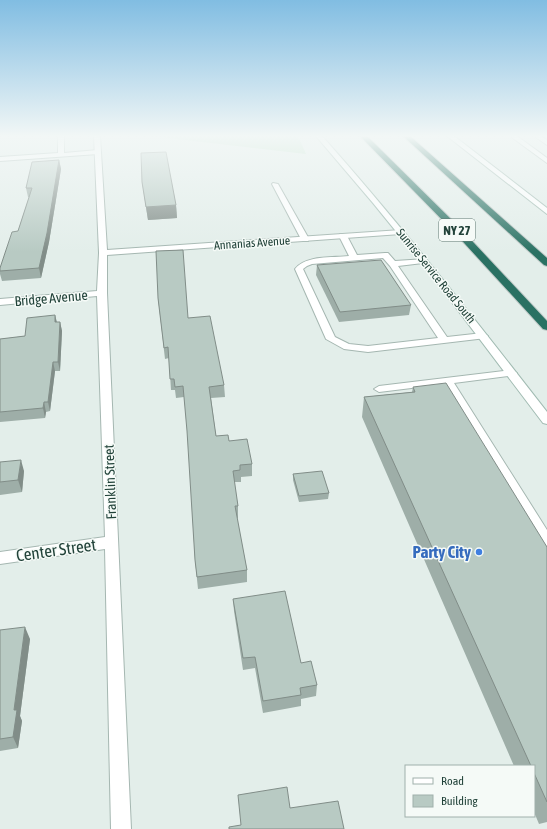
<svg xmlns="http://www.w3.org/2000/svg" width="547" height="829" font-family="'Asap Condensed',sans-serif">
  <rect width="100%" height="100%" fill="#e3eeea"/>
  <polygon fill="#bbe1c5" points="151,136 298,136 306,154"/>
  <g fill="none" stroke-linecap="round" stroke-linejoin="round">
    <defs>
      <g id="service">
        <polygon points="58,136 64,136 64,153 98,150 101,152 98,154 0,161 0,157 58,153"/>
        <polygon points="510,136 517,136 547,158 547,163"/>
        <polygon points="534,136 541,136 547,140 547,145"/>
        <polygon points="273,183 278,184 309,239 308,241 302,241 301,239 272,184"/>
        <path d="M340 234H346L357 255 385 253H388L395 261 426 259 427 261 423 263 398 266 447 337 483 333 488 336 486 338 368 352 344 349 326 339 295 269C306 255 332 258 349 256L339 236ZM383 258 390 266 438 338 368 346 349 344 335 337 303 269 307 266 312 264Z"/>
        <polygon points="512,370 517,373 516,375 454,383 547,530 547,546 542,545 444,384 379,392 374,389 379,386"/>
      </g>
      <polygon id="minor" points="94,136 100,136 107,250 401,230 405,232 401,234 107,255 107,293 131,829 111,829 105,549 0,564 0,552 105,537 97,296 0,305 0,299 97,291 99,253"/>
      <g id="secondary">
        <path d="M316 136H322C401 225 474 318 547 412V424L543 423 429 272 373 203Z"/>
        <polygon points="447,136 454,136 547,208 547,214"/>
      </g>
      <g id="motorway">
        <polygon points="360,136 367,136 460,228 547,321 547,330 543,329 454,232"/>
        <polygon points="403,136 410,136 547,258 547,266 544,265"/>
      </g>
    </defs>
    <use href="#service" stroke="#a5b7b1" stroke-width="2"/>
    <use href="#minor" stroke="#a5b7b1" stroke-width="2"/>
    <use href="#secondary" stroke="#a1bbb2" stroke-width="2"/>
    <use href="#motorway" stroke="#c1cac8" stroke-width="2"/>
    <use href="#service" fill="#fff" fill-rule="evenodd"/>
    <use href="#minor" fill="#fff" fill-rule="evenodd"/>
    <use href="#secondary" fill="#fff" fill-rule="evenodd"/>
    <use href="#motorway" fill="#2a7163" fill-rule="evenodd"/>
  </g>
  <g fill="#9eaea8">
    <polygon points="59,160 61,169 49,242 41,278 2,281 0,274 0,268 18,231 29,197 28,197 26,188"/>
    <polygon points="142,182 176,205 177,218 148,220"/>
    <polygon points="317,265 411,305 409,315 339,322 316,275"/>
    <polygon points="158,298 188,318 224,385 225,397 211,398 216,436 229,441 252,464 252,476 241,477 241,482 234,482 238,506 238,518 237,518 247,570 247,582 198,589 195,560 188,433 184,397 176,398 175,390 171,390 169,358 165,359"/>
    <polygon points="55,315 57,322 60,322 62,331 60,371 55,371 50,411 46,412 45,418 0,422 0,339 25,336"/>
    <polygon points="413,387 547,547 547,822 539,824 534,812 534,766 514,766 362,417 364,397 412,392"/>
    <polygon points="0,462 24,471 22,492 0,495 0,497"/>
    <polygon points="293,474 329,493 328,499 299,502 293,480"/>
    <polygon points="233,599 301,663 317,685 316,696 301,699 301,706 263,713 255,668 243,670 234,611"/>
    <polygon points="0,630 30,639 20,716 22,721 18,748 0,751"/>
  </g>
  <g fill="#818d88">
    <polygon points="59,160 61,169 49,242 41,278 39,268"/>
    <polygon points="176,205 177,218 148,220 146,207"/>
    <polygon points="55,315 57,324 55,322"/>
    <polygon points="60,322 62,331 60,371 58,362"/>
    <polygon points="53,362 55,371 50,411 48,402"/>
    <polygon points="44,402 46,412 45,418 43,408"/>
    <polygon points="21,460 24,471 22,492 18,480"/>
    <polygon points="25,627 30,639 20,716 22,721 18,748 13,737 14,710"/>
  </g>
  <g fill="#b8cac3" stroke="#818d88">
    <polygon points="166,152 176,205 146,207 142,182 141,153"/>
    <polygon points="59,160 47,233 39,268 0,271 0,268 12,232 18,231 32,188 26,188 32,162"/>
    <polygon points="183,250 188,318 210,316 224,385 209,387 216,436 228,435 229,441 247,439 252,464 240,465 240,470 233,471 238,506 235,506 247,570 197,577 195,560 187,431 183,386 175,387 174,379 170,379 168,347 164,348 158,298 156,251"/>
    <polygon points="381,260 411,305 340,312 317,265"/>
    <polygon points="55,315 55,322 60,322 58,362 53,362 48,402 44,402 43,408 0,412 0,339 25,336 27,318"/>
    <polygon points="446,383 547,547 547,802 534,773 534,766 531,766 364,397 415,392 413,387"/>
    <polygon points="21,460 18,480 0,482 0,462"/>
    <polygon points="322,471 329,493 299,496 293,474"/>
    <polygon points="285,591 301,663 311,661 317,685 300,688 301,695 263,701 255,657 243,658 233,599"/>
    <polygon points="25,627 14,710 17,710 13,737 0,739 0,630"/>
    <polygon points="287,787 290,808 338,801 344,829 229,829 229,827 241,825 238,795"/>
  </g>
  <linearGradient id="sky" x2="0" y2="1"><stop stop-color="#81bde2"/><stop offset="0.54" stop-color="#f2f7f6"/><stop offset="1" stop-color="#f2f7f6" stop-opacity="0"/></linearGradient>
  <rect width="547" height="252" fill="url(#sky)"/>
  <circle fill="#3f7fe0" stroke="#f5faf7" stroke-width="1.5" cx="479" cy="552" r="4"/>
  <g text-anchor="middle" stroke-width="3" stroke-linejoin="round" paint-order="stroke">
    <g font-size="12" fill="#214239" stroke="#f5faf7">
      <text transform="translate(252 243) rotate(-4)" y="4">Annanias Avenue</text>
      <text transform="translate(436 276) rotate(51)" y="4">Sunrise Service Road South</text>
    </g>
    <rect fill="#f5faf7" stroke="#617972" stroke-width="1" x="439" y="219" width="36" height="22" rx="3"/>
    <g font-size="13" font-weight="bold" fill="#214239">
      <text x="457" y="235">NY 27</text>
    </g>
    <g font-size="14" fill="#214239" stroke="#f5faf7">
      <text transform="translate(51 298) rotate(-5)" y="5">Bridge Avenue</text>
      <text transform="translate(110 482) rotate(-92)" y="5">Franklin Street</text>
    </g>
    <g font-size="17" fill="#214239" stroke="#f5faf7">
      <text transform="translate(56 550) rotate(-8)" y="6">Center Street</text>
    </g>
    <g font-size="17" font-weight="bold" fill="#366cbe" stroke="#f5faf7" text-anchor="end">
      <text x="471" y="558">Party City</text>
    </g>
  </g>
  <rect x="405" y="765" width="130" height="52" fill="#f5faf7" stroke="#a0b0ab"/>
  <rect x="413" y="778" width="20" height="6" fill="#ffffff" stroke="#a0b0ab"/>
  <text x="441" y="785" font-size="12" fill="#214239">Road</text>
  <rect x="413" y="795" width="20" height="12" fill="#b8cac3" stroke="#a0b0ab"/>
  <text x="441" y="805" font-size="12" fill="#214239">Building</text>
</svg>
